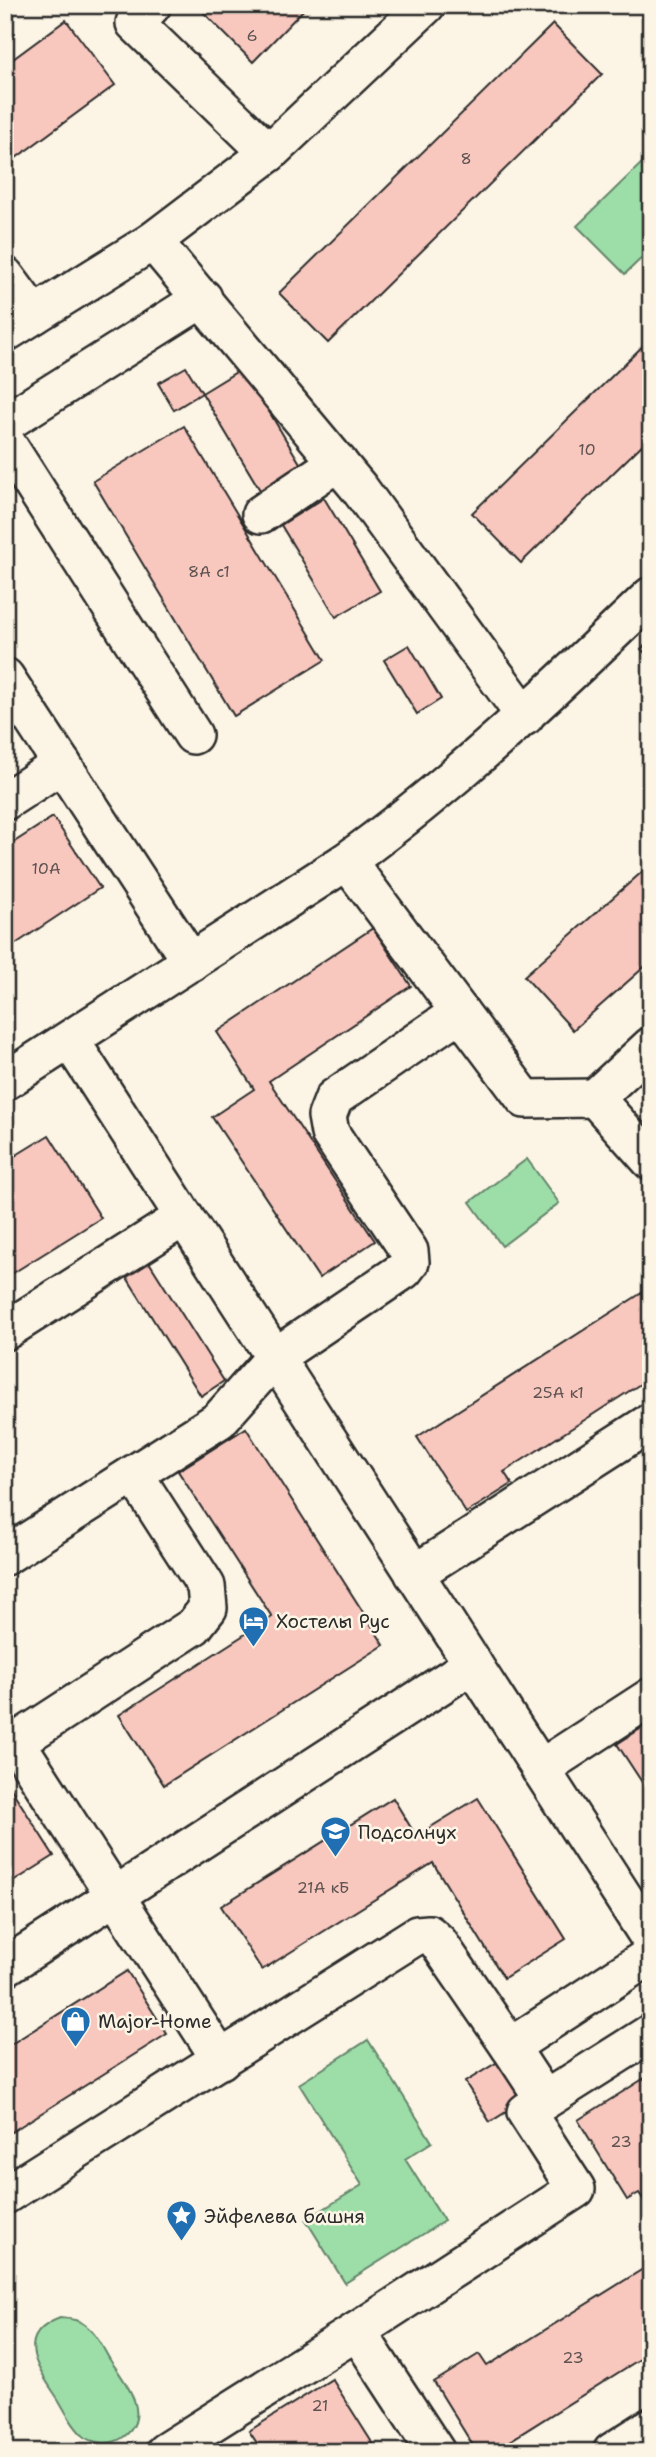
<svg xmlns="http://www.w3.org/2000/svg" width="656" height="2457" font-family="'Shantell Sans',sans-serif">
  <rect width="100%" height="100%" fill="#fcf5e5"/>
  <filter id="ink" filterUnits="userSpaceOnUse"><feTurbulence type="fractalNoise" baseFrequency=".0143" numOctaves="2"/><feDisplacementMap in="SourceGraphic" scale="14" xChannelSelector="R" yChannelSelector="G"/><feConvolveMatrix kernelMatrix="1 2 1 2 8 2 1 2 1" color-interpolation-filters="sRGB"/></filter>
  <g filter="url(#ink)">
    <g fill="#9ddea8" stroke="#64846a" stroke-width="2">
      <polygon points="651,154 651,249 625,274 577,226"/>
      <polygon points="527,1159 559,1203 502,1246 470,1202"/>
      <polygon points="368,2040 432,2142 405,2159 444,2221 345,2283 306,2220 362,2185 299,2084"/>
      <path d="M60 2318C69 2319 78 2319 85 2325 96 2333 103 2348 110 2360 125 2381 154 2417 122 2438 111 2445 97 2444 86 2438 74 2429 66 2412 58 2399 39 2370 12 2336 60 2318Z"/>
    </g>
    <g fill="#f8c8bf" stroke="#2b2b2b" stroke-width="2">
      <polygon points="202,5 308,5 253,62 199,8"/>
      <polygon points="66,20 115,85 5,166 5,65"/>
      <polygon points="553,24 602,74 328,343 279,293"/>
      <polygon points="651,338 651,436 521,563 472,513"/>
      <polygon points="186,367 202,393 174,410 158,383"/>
      <polygon points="243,368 301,465 260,490 202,393"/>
      <polygon points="184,426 325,660 234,716 93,481"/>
      <polygon points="324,498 380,591 336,617 281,525"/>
      <polygon points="651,640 651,659 641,649"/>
      <polygon points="409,645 441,699 417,714 384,660"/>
      <polygon points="53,817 100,888 5,951 5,848"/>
      <polygon points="651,864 651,961 573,1030 524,976"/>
      <polygon points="373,928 411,986 269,1081 375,1241 319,1278 212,1117 254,1089 217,1032"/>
      <polygon points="49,1135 101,1218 5,1278 5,1162"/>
      <polygon points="149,1262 224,1381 201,1396 126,1276"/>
      <polygon points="651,1287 651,1377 504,1472 512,1484 466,1513 417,1437"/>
      <polygon points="246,1428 384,1645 164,1785 119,1715 272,1617 178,1471"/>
      <polygon points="651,1722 651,1796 617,1744"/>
      <polygon points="8,1784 54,1856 5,1887 5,1786"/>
      <polygon points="393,1798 416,1836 478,1798 566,1939 504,1978 433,1863 262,1970 221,1906"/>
      <polygon points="127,1971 167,2034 5,2136 5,2048"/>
      <polygon points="501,2060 525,2100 490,2122 465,2082"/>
      <polygon points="651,2074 651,2211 639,2193 627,2200 578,2120"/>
      <polygon points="651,2264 651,2352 492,2452 477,2452 434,2382 479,2354 487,2366"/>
      <polygon points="332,2379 378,2452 263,2452 249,2431"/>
    </g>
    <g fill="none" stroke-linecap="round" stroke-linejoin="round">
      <defs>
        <g id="minor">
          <polyline points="152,5 135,23 269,153"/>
          <polyline points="153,241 359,488 525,716"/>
          <polyline points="5,276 34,315"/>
          <polyline points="5,333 153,241 269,153 426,5"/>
          <polyline points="5,423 203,298"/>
          <polyline points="5,441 193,735"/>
          <polyline points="261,514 338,462"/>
          <polyline points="5,677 191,962"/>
          <polyline points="5,801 62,764"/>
          <polyline points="347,861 525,1099 595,1098 651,1161"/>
          <polyline points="70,1040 651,1940"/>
          <path d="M5 1081 347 861C456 782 554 689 651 596"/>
          <polyline points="595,1098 651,1046"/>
          <polyline points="5,1331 184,1217"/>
          <polyline points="5,1556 134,1474"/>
          <polyline points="414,1574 651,1422"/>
          <polyline points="16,1742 194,1626 208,1608 206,1586 134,1474 219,1420 275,1357 404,1270 410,1262 409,1251 330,1133 327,1116 334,1098 460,1012"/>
          <polyline points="5,1749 16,1742 221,2060"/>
          <polyline points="540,1769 651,1697"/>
          <polyline points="5,1967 473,1664"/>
          <polyline points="510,2047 544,2099"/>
          <polyline points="5,2195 417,1935 429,1934 438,1942 510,2047 651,1955"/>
          <polyline points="165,2452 357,2331"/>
          <polyline points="436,2452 357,2331 576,2189 526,2112 651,2033"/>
          <polyline points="612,2452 651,2427"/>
        </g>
      </defs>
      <use href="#minor" stroke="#2b2b2b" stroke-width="42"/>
      <use href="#minor" stroke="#fcf5e5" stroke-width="37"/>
    </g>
  </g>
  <defs>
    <symbol id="hotel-pin" viewBox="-11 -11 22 30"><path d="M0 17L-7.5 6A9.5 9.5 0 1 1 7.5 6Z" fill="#1f6fb2" stroke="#fcf5e5"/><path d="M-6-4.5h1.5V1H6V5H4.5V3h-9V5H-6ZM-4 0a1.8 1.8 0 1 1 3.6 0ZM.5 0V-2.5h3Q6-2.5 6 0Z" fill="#fff"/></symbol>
    <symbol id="school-pin" viewBox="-11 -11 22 30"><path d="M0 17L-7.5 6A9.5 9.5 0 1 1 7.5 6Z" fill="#1f6fb2" stroke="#fcf5e5"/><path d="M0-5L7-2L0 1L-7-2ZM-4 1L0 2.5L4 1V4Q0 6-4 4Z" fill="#fff"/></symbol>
    <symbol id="shop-pin" viewBox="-11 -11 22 30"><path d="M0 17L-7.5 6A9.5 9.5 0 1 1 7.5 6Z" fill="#1f6fb2" stroke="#fcf5e5"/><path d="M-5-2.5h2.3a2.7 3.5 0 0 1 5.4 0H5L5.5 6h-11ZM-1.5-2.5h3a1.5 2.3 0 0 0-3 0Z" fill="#fff"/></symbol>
    <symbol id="sight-pin" viewBox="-11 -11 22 30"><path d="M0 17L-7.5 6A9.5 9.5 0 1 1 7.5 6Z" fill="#1f6fb2" stroke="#fcf5e5"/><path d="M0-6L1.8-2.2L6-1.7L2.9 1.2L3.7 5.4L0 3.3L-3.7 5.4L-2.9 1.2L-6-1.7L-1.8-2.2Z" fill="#fff"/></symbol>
  </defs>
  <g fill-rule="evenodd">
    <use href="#hotel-pin" x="236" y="1604" width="35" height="47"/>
    <use href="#school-pin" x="318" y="1814" width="35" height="47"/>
    <use href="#shop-pin" x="58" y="2004" width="35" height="47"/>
    <use href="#sight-pin" x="164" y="2198" width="35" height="47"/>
  </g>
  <g text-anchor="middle" stroke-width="5" stroke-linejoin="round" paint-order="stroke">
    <g font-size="16" fill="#5e5250">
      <text x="252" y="41">6</text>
      <text x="466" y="164">8</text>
      <text x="587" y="455">10</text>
      <text x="209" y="577">8А с1</text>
      <text x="46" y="874">10А</text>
      <text x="558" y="1398">25А к1</text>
      <text x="323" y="1893">21А кБ</text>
      <text x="621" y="2147">23</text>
      <text x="573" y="2363">23</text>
      <text x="320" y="2411">21</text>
    </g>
    <g font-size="19" fill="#2b2b2b" stroke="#fcf5e5" text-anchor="start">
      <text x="276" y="1628">Хостелы Рус</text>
      <text x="358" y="1839">Подсолнух</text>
      <text x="98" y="2028">Major-Home</text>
      <text x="204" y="2223">Эйфелева башня</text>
    </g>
  </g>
  <rect width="656" height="2457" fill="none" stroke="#fcf5e5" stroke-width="28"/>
  <rect x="14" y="14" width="628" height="2429" fill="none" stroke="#2b2b2b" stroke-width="2.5" filter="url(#ink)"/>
</svg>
